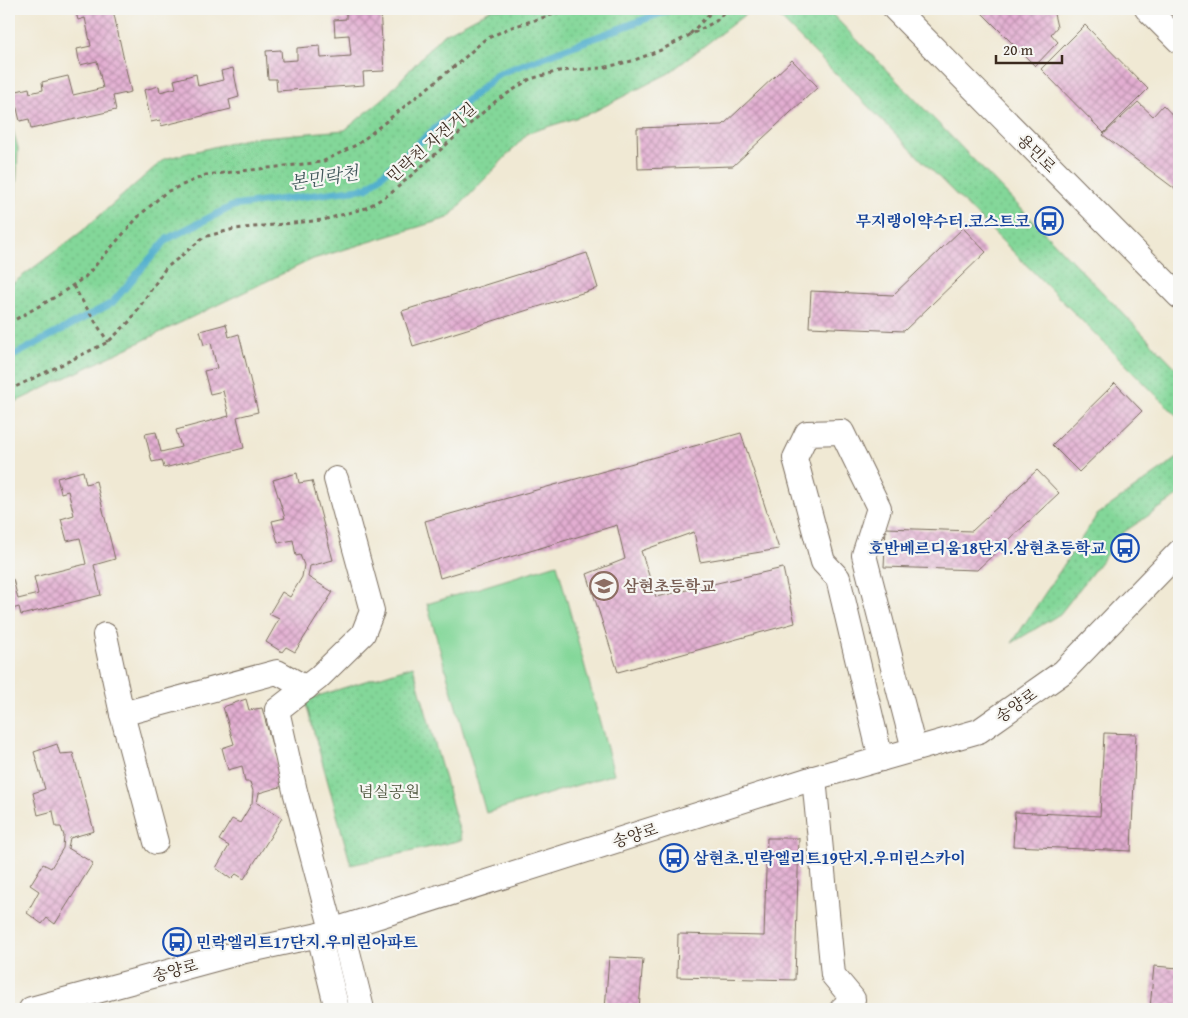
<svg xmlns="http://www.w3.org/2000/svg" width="1188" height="1018" font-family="'Gentium Book Plus','Noto Serif KR',serif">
  <defs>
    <pattern id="grass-dots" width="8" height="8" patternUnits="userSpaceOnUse" patternTransform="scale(1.25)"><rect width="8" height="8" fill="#83d799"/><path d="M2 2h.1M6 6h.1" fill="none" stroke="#72b983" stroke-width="1.8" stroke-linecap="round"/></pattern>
    <pattern id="building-cross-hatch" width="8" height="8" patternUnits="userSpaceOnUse" patternTransform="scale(1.25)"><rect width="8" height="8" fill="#e3aed2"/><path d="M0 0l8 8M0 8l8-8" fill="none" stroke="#b98eaa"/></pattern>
  </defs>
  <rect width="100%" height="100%" fill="#f6f6f2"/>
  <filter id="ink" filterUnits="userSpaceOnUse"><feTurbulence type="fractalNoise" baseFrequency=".02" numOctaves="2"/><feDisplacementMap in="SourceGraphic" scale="10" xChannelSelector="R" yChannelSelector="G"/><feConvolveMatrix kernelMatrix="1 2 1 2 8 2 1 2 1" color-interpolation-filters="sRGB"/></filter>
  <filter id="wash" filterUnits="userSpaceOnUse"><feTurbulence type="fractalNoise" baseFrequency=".0096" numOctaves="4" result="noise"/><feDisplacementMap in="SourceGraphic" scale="20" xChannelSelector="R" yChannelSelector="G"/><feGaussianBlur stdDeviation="1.12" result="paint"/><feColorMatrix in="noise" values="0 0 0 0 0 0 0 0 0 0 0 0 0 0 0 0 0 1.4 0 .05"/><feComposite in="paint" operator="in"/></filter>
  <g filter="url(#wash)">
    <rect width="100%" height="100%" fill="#f0e9d4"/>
    <g fill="url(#grass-dots)" stroke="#5f805c">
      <polygon points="492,9 752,9 669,73 591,113 528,133 448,218 313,259 9,405 9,116 18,148 12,284 81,232 164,159 250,138 345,130 385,97 441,36"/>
      <polygon points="771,9 827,9 1179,371 1179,418"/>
      <polygon points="1179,457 1179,495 1124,532 1060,614 1012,643 1097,515"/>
      <polygon points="413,666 462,840 351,865 305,700"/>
    </g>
    <polygon fill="#83d799" stroke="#5f805c" points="557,564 614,774 486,813 427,604"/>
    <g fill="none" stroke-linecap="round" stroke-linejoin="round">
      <polyline stroke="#4faecd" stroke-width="7" points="9,358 112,303 167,239 233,206 367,188 498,74 672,9"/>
    </g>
    <g id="blocks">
      <g fill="url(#building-cross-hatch)">
        <polygon points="75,9 99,9 100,13 113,10 131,92 113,96 116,110 31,129 29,119 20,121 13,92 29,88 30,93 43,90 42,82 68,76 73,95 103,88 97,61 80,65 77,49 91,46 85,18 78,20"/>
        <polygon points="346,9 380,9 384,71 363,72 364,85 277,91 276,79 268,79 266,51 281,50 282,61 297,60 297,48 320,46 321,58 351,56 349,35 335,36 334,20 346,19"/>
        <polygon points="978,9 1059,9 1054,14 1057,27 1051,34 1058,42 1035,66"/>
        <polygon points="1085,25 1148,89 1104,133 1041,69"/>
        <polygon points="792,60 818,87 733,166 638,169 637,128 723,125"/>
        <polygon points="233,68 239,97 229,100 231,109 161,126 160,120 151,122 144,90 159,86 160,92 176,88 174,80 196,74 198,86 223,80 221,71"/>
        <polygon points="1138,102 1153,116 1163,105 1179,122 1179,192 1103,135"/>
        <polygon points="963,228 986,252 904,331 809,327 811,291 893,295"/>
        <polygon points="587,253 598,288 413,346 402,311"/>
        <polygon points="226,324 229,337 239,334 258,412 237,417 244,448 164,468 162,460 152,462 145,434 156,432 161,452 181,447 176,430 229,416 223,391 210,394 204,371 217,368 211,343 204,345 200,331"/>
        <polygon points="1115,383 1142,411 1079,472 1052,445"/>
        <polygon points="741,433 779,549 700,562 694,532 641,551 656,597 783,568 795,623 618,672 587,574 625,559 617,525 440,578 425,521"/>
        <polygon points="1037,470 1059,493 977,570 884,567 886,528 972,531"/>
        <polygon points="83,471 86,484 96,481 115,559 94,565 101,595 21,615 19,607 9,610 9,580 13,579 18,599 38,594 34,577 86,564 80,538 67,541 61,519 74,515 68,491 61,493 57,478"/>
        <polygon points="297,473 299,483 312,481 333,560 310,566 308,577 333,592 295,652 286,647 282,652 266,642 279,619 269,614 282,592 290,597 302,577 304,565 300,555 296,556 293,540 278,543 272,521 285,518 273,480"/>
        <polygon points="246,699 249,710 262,708 283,786 259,793 257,803 282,818 244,879 236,874 231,879 216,868 229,846 219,840 232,819 240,823 252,803 253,791 250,782 245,782 242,766 228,770 222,748 234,744 223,707"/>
        <polygon points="1104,733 1136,734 1131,851 1013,846 1015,812 1100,816"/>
        <polygon points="57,744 60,754 73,753 94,831 70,838 68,848 93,863 55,924 47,918 42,924 27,913 39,891 30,885 43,864 51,868 63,848 64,836 61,827 56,827 53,811 38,815 33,793 45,789 34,752"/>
        <polygon points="767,838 799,838 795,980 677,977 678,934 764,936"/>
        <polygon points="609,957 643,959 639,1009 605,1009"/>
        <polygon points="1154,966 1179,968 1179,1009 1150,1008"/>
      </g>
    </g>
  </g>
  <g filter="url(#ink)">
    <use href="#blocks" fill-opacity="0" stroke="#7a6d5e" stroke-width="1"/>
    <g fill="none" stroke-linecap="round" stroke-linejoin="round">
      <defs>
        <g id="minor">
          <polyline points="895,9 1179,296"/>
          <polyline points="1147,9 1179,41"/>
          <polyline points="105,635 122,714 277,672 306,688"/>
          <polyline points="122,714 156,842"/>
          <polyline points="881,759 838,578 823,562 795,458 807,433 842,432 879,508 864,555 914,749"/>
          <polyline points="814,778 833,975 853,999 842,1009"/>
          <polyline points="342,928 362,1009"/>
          <polyline points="332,930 295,791 277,710 318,678 363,634 372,611 336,479"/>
          <polyline points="319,935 337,1009"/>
          <polyline points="31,1009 245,951 319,935 814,778 979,731 1063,672 1179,552"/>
        </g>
      </defs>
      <use href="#minor" stroke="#7a6d5e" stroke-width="26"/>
      <g stroke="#7a6d5e" stroke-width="3" stroke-dasharray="4 4" stroke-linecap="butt">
        <polyline points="690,34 714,9"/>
        <polyline points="73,286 108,342"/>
        <polyline points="9,323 57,296 85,277 140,215 166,192 206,175 322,162 358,144 461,61 484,40 509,28 561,12 578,9"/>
        <polyline points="9,390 108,342 130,321 165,269 204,237 234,229 323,220 366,208 390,194 496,101 530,79 559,71 602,68 632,61 661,50 688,36 716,21 728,9"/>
      </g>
      <use href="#minor" stroke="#fff" stroke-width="24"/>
    </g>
  </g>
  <defs>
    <symbol id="bus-ring" viewBox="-11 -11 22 22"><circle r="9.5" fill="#f6f6f2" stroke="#1a4fb4" stroke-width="1.5"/><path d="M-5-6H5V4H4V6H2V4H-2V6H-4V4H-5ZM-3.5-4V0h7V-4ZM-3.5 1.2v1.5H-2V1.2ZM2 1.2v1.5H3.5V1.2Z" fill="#1a4fb4"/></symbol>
    <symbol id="school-ring" viewBox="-11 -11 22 22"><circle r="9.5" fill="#f6f6f2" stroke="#8d6e63" stroke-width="1.5"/><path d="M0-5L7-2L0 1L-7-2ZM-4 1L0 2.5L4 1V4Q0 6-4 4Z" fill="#8d6e63"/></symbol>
  </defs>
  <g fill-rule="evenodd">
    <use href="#bus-ring" x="1033" y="205" width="32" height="32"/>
    <use href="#bus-ring" x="1109" y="532" width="32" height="32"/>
    <use href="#school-ring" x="588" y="570" width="32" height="32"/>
    <use href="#bus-ring" x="658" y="842" width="32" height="32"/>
    <use href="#bus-ring" x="161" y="926" width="32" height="32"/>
  </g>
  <g text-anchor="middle" stroke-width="4.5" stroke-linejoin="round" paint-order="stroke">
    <g font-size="16" fill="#3b2a1e" stroke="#f6f6f2">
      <text transform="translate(431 142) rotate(-41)" y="6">민락천 자전거길</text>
      <text transform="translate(1037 153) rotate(45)" y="6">용민로</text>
      <text transform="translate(1016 705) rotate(-35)" y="6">송양로</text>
      <text transform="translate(635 835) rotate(-18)" y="6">송양로</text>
      <text transform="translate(175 970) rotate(-15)" y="6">송양로</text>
    </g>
    <g font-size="16" font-weight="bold" fill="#164399" stroke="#f6f6f2" text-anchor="end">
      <text x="1030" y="227">무지랭이약수터.코스트코</text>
      <text x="1106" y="554">호반베르디움18단지.삼현초등학교</text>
      <text x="693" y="864" text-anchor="start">삼현초.민락엘리트19단지.우미린스카이</text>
      <text x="196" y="948" text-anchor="start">민락엘리트17단지.우미린아파트</text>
    </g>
    <g font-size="16" font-weight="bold" fill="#785e54" stroke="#f6f6f2" text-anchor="start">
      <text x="623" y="592">삼현초등학교</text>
    </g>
    <g font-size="16" fill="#4d553d" stroke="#f6f6f2">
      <text x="389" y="797">념실공원</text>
    </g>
    <g font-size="18" font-style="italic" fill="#42585b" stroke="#f6f6f2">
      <text transform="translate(324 178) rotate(-9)" y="6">본민락천</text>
    </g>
  </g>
  <rect width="1188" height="1018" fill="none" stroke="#f6f6f2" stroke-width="30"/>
  <path d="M996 55v8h66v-8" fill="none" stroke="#3b2a1e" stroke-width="2.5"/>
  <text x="1003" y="55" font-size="15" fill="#3b2a1e" stroke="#f6f6f2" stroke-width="4" paint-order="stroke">20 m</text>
</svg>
